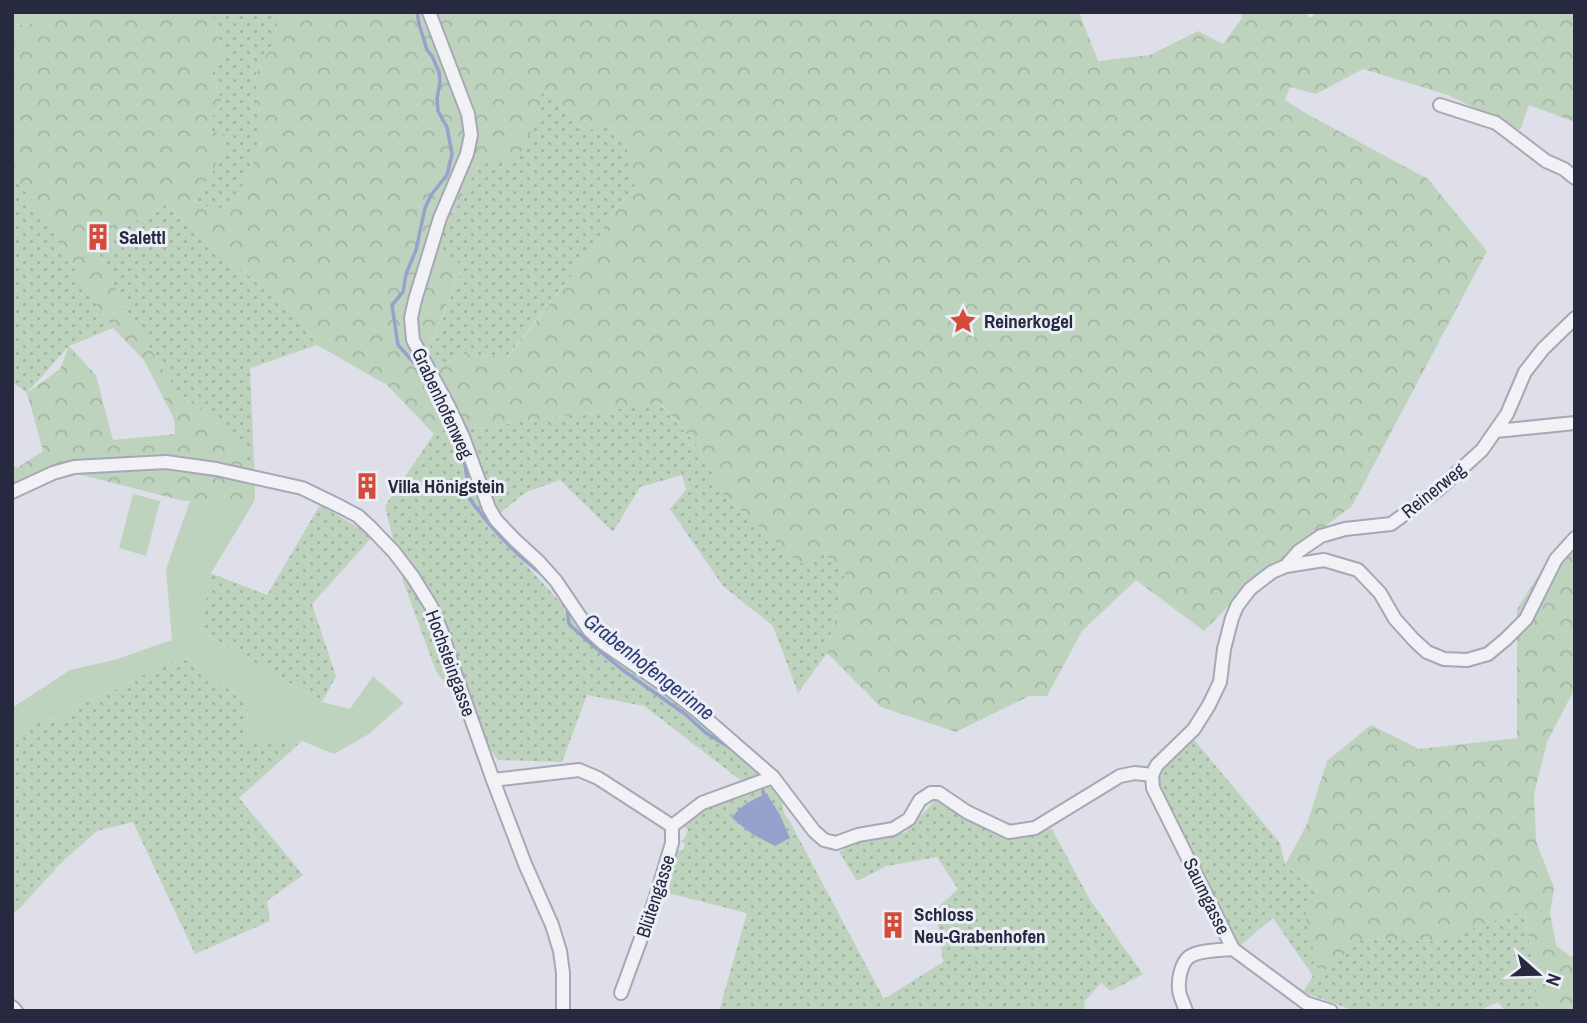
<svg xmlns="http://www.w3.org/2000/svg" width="1587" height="1023" font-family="'Archivo Narrow',sans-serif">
  <defs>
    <pattern id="grass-dots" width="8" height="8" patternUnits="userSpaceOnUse" patternTransform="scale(1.75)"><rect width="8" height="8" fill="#bed3be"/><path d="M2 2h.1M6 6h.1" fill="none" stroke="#a3b5a4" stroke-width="1.8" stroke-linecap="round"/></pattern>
    <pattern id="forest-crowns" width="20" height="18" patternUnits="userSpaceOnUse" patternTransform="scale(1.75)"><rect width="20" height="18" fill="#bed3be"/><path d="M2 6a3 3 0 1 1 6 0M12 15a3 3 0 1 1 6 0" fill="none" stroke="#a3b5a4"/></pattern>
  </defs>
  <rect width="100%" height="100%" fill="#dedfe8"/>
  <g fill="url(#grass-dots)">
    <polygon points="211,12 280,12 273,43 255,76 262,141 237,199 215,211 194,200 213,171 227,137 207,130 211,118 223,105 211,70 224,61 213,15"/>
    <polygon points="542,91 555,99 584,131 608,125 623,134 636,185 620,203 599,241 507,357 465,354 434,367 425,358 463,267 435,246 479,164"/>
    <polygon points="12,172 55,235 94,301 113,328 69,346 27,393 12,382"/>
    <polygon points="165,205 210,245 295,313 317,345 250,368 255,484 245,452 212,419 176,391 123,304 93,241 92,235 95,233 148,217"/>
    <polygon points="659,403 698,446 723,494 801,563 821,551 845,573 827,653 798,693 773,626 723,586 670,509 686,490 682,475 640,487 613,532 560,480 526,492 488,523 593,638 667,687 773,777 781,795 784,814 789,820 884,999 943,962 936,909 958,889 937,857 887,866 857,881 839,852 854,843 906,832 937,798 1005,836 1052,829 1090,900 1143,974 1111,991 1101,983 1084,1002 1085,1011 719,1011 747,913 668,893 677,850 683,851 685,843 680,841 684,839 688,830 683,825 695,813 728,798 743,782 644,706 587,695 562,762 498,760 436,671 403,581 385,506 434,434"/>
    <polygon points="320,505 373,536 312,604 336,676 322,702 200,631 211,573 267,595"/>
    <polygon points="187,659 248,703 247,740 302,741 239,798 303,875 267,901 270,921 195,954 133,822 97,831 61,863 19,909 12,914 12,737 40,719 59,720 71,708 117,689 163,664"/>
    <polygon points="1191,736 1280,843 1285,865 1318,890 1363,939 1436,941 1525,910 1539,1011 1505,1011 1498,1002 1478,1011 1355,1011 1303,992 1313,976 1273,918 1237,948 1157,778"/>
  </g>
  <g fill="url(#forest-crowns)" fill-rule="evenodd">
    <path d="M48 12H211L213 15 224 61 211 71 223 105 211 118 208 130 228 136 213 171 194 200 215 211 237 199 262 142 255 76 273 43 280 12H1079L1098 61 1150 55 1198 31 1223 44 1242 18 1241 12H1305L1310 18 1317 12H1575V122L1529 105 1520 130 1448 95 1363 69 1316 94 1290 87 1285 100 1307 114 1428 179 1487 251 1352 506 1254 580 1204 631 1136 580 1082 631 1047 696H1029L956 732 881 707 827 653 845 573 821 551 801 564 723 494 698 446 660 403 434 434 387 385 317 345 295 313 210 245 165 205 148 217 95 233 92 235 93 241 123 304 176 391 212 419 245 452 255 484V499L249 510 180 500 78 474 67 464 12 486V465L17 468 43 451 27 393 60 369 69 346 96 375 113 440 175 434 174 419 144 360 113 328 94 301 55 235 12 172V25L30 24ZM542 91 555 99 584 131 608 125 623 134 636 185 620 203 599 241 508 357 465 354 434 367 425 357 463 266 435 246 479 164 517 160 540 113Z"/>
    <polygon points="1575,548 1575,688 1547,742 1534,794 1536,841 1554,888 1550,913 1556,945 1570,956 1575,956 1575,1011 1539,1011 1525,910 1436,941 1363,939 1319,975 1305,916 1318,890 1285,865 1307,824 1327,761 1371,725 1419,749 1517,738 1517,609 1543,568"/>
  </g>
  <g fill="#bed3be">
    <polygon points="12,12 48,12 30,24 12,25"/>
    <polygon points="133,494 160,501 146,556 119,548"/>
    <polygon points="190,501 249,510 211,573 200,631 322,702 350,709 373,676 404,703 369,734 334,754 302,741 247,740 248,703 187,659 163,664 117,689 71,708 59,720 40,719 12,737 12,708 70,670 114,660 172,640 166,569"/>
  </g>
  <path fill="#96a2cb" d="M767 794 780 815 790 838 775 846 752 834 732 818C740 805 753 799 767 794Z"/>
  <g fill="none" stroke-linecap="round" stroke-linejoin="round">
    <g stroke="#96a2cb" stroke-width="3.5">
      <path d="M417 12 419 24 427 50 432 56 439 72 440 82 437 99 438 111 447 127 452 154 447 175 431 195 425 208 416 250 406 274 403 292 392 305 398 345 426 376 439 404 446 413 456 442 463 454 467 477 465 492C485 522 514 553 543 575"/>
      <polyline points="567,606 569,624 590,643 624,671 685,714 706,733 734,750"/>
      <polyline points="763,791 764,800"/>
    </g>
    <defs>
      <g id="street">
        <polyline points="429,12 468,114 471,135 467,154 440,218 415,300 411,318 413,340 449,407 463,437 489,508 496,520 515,540 539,562 556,581 589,630 603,643 667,687 695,709 773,777 814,831 824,840 836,843 858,835 893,829 909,819 920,800 931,793 939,793 967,812 1009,832 1035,828 1120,776 1135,773 1152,775"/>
        <polyline points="1440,105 1496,123 1546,161 1564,169 1575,178"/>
        <polyline points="1496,431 1575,423"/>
        <polyline points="12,492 53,473 74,467 166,462 216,469 302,488 341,507 358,516 371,528 394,552 413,577 431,606 441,630 455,673 493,780 525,864 552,925 560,951 563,973 563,1011"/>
        <polyline points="1286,566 1299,551 1321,536 1345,529 1391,524 1439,489 1482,450 1507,414 1525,372 1543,349 1575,318"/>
        <polyline points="1152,775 1157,765 1194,729 1209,705 1220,682 1224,649 1232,618 1237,606 1250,589 1272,572 1286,566 1324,560 1358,570 1380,593 1395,619 1414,640 1427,652 1444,659 1467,660 1488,654 1506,639 1526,619 1556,559 1575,538"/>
        <polyline points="1152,775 1153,788 1233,949 1306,1003 1331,1011"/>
        <polyline points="493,780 579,770 598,778 672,826"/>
        <polyline points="672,826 702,803 773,777"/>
        <polyline points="621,993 655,900 672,843 672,826"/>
        <polyline points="12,1007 16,1011"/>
        <path d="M1186 1011C1184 1004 1179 996 1179 989 1178 980 1181 963 1189 957 1198 950 1222 950 1233 949"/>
      </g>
    </defs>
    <use href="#street" stroke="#a7a8b6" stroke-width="16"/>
    <use href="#street" stroke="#f1f1f6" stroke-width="12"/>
  </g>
  <defs>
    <symbol id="building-bare" viewBox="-9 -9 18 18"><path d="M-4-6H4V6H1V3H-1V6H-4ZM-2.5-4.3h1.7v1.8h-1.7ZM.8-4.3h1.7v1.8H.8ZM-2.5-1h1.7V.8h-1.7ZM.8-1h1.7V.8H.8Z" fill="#d64a3a" stroke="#edeff6" stroke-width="2.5" paint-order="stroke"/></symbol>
    <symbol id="sight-bare" viewBox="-9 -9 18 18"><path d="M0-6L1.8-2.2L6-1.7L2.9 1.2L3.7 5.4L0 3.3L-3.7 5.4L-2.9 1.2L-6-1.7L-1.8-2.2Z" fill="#d64a3a" stroke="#edeff6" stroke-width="2.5" paint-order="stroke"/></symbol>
  </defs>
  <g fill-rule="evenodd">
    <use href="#building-bare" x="79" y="218" width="38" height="38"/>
    <use href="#sight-bare" x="944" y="302" width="38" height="38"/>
    <use href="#building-bare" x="348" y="467" width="38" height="38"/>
    <use href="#building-bare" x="874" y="906" width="38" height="38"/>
  </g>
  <g text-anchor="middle" stroke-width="6" stroke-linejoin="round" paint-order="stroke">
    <g font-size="19" font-weight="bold" fill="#262940" stroke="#edeff6" text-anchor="start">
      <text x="119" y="244">Salettl</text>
      <text x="984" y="328">Reinerkogel</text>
      <text x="388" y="493">Villa Hönigstein</text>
      <text x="914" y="921">Schloss<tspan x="914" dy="22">Neu-Grabenhofen</tspan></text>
    </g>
    <g font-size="19" fill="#262940" stroke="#edeff6">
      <text transform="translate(443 403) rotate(65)" y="7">Grabenhofenweg</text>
      <text transform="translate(1433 490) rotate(-39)" y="7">Reinerweg</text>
      <text transform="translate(451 663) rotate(70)" y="7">Hochsteingasse</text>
      <text transform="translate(655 896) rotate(-72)" y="7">Blütengasse</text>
      <text transform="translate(1207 896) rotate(64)" y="7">Saumgasse</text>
    </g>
    <g font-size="21" font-style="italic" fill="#2e3c76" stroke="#edeff6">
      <text transform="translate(649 667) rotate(38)" y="7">Grabenhofengerinne</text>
    </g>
  </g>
  <rect width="1587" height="1023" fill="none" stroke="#262940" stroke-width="28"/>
  <g transform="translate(1538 974) rotate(110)" stroke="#edeff6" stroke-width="5" paint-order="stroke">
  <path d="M0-5L12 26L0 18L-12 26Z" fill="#262940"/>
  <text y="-10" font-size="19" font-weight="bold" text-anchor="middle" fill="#262940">N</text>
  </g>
</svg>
